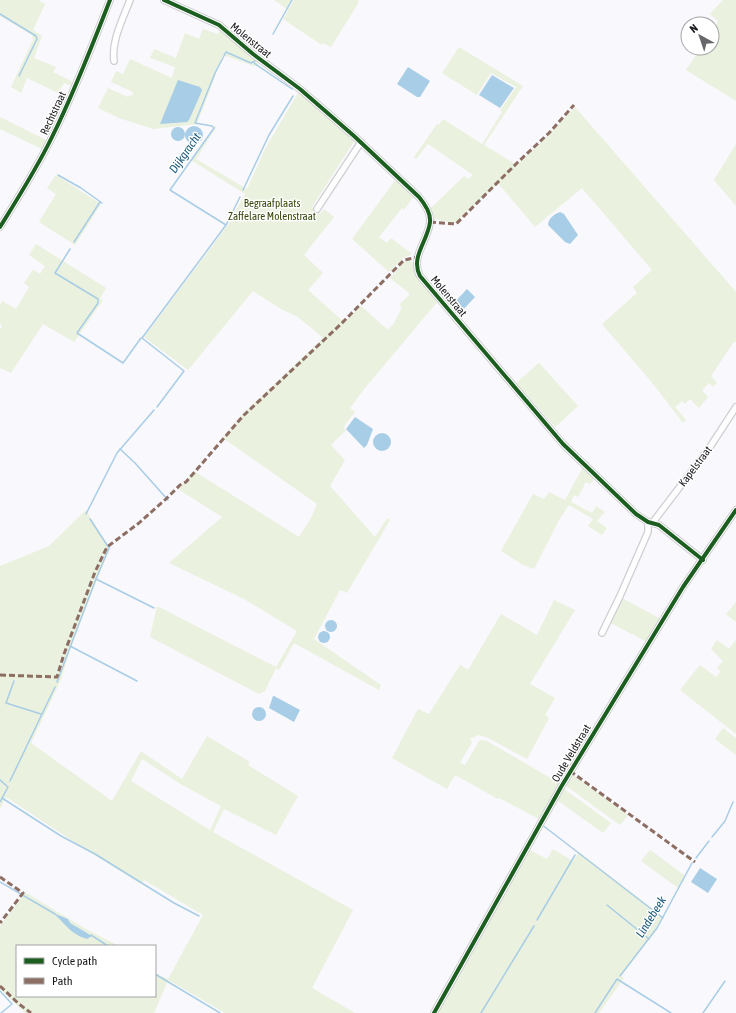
<svg xmlns="http://www.w3.org/2000/svg" width="736" height="1013" font-family="'Asap Condensed',sans-serif">
  <rect width="100%" height="100%" fill="#f9f8fc"/>
  <g fill="#eaf1de" fill-rule="evenodd">
    <polygon points="0,0 38,0 45,4 33,30 42,36 34,58 56,67 53,72 73,82 72,86 64,83 58,93 27,78 21,93 11,87 33,40 32,35 0,16"/>
    <polygon points="274,0 292,0 287,9"/>
    <polygon points="294,0 357,0 359,2 331,47 323,43 322,45 283,19"/>
    <polygon points="723,0 736,0 736,101 686,70 701,48 712,48 712,30 718,21 710,14"/>
    <polygon points="203,29 217,34 220,31 223,32 258,61 258,65 254,66 223,55 197,124 153,129 119,118 98,108 108,88 128,97 130,95 132,96 133,92 111,82 116,71 123,74 130,59 172,78 175,67 150,58 154,49 176,58 185,33 199,39"/>
    <polygon points="459,47 523,86 484,145 517,165 546,138 575,107 736,292 736,342 733,343 711,376 717,383 713,387 709,383 702,390 708,397 699,408 690,399 685,404 682,401 675,407 686,420 683,423 654,385 602,324 637,293 633,287 652,270 582,188 535,227 498,183 455,223 433,219 430,209 464,176 468,179 473,175 428,144 416,159 414,157 437,124 439,125 443,119 482,144 502,112 500,110 516,87 491,73 477,95 442,73"/>
    <path d="M299 91 355 140 312 207 321 213 324 209 334 217 304 255 323 273 308 290 344 322 361 306 388 330 394 323 402 308 399 305 410 294 390 278 404 262 409 260 414 264C417 279 428 289 438 301L365 388 350 408 355 412 345 425 344 428 346 430 331 445 345 460 330 486 375 537 387 518 390 520 347 593 340 590 314 639 381 685 379 690 294 643 279 670 276 668 265 691 259 694 150 637 157 606 276 667 297 631 244 599 169 563 222 517 178 489 194 471 299 537 311 518 317 504 223 438 242 415 323 338 298 317 281 309 253 291 188 370 144 337 227 226 245 194 191 160 215 126H217L196 159 247 189 265 149Z"/>
    <polygon points="0,117 46,140 42,149 0,129"/>
    <polygon points="736,144 736,206 714,180"/>
    <polygon points="56,175 101,204 75,245 39,222 56,194 47,188"/>
    <polygon points="396,179 414,196 404,210 402,208 379,237 387,243 391,238 412,254 402,259 389,272 352,239"/>
    <polygon points="36,244 106,288 100,299 103,300 74,342 43,324 11,373 0,368 0,330 2,326 0,324 0,305 2,301 16,309 29,287 24,283 33,270 40,274 45,266 29,255"/>
    <polygon points="539,363 578,406 555,427 516,383"/>
    <polygon points="583,467 595,478 590,484 586,482 578,497 574,495 571,502 592,513 596,506 605,512 597,521 607,528 602,535 588,526 593,519 569,505 559,520 534,569 523,565 501,551 533,494 544,499 549,492 565,500"/>
    <path d="M86 510 110 549 95 584 71 647 61 680 31 743 112 801 141 751 182 779 207 736 250 762 248 765 298 796 276 835 224 809 213 832 353 910 312 988 355 1013H225L168 980 154 1013H25L0 989V926L25 892 84 928 119 946H17V996H155V973L168 979 203 915 144 880 141 884 91 853 6 797 0 809V566L49 546ZM142 759 182 785 221 806 210 830 131 781Z"/>
    <polygon points="622,598 661,619 647,642 609,622"/>
    <polygon points="554,600 575,610 530,684 555,698 545,715 549,718 527,759 488,738 479,735 470,739 472,742 460,763 465,765 479,741 481,740 487,741 559,783 539,819 499,798 498,799 455,775 447,789 392,758 418,709 429,714 460,665 468,670 501,614 537,635"/>
    <polygon points="736,602 736,622 726,614"/>
    <polygon points="717,640 729,649 736,640 736,734 680,690 700,665 716,677 721,671 717,668 723,661 711,649"/>
    <polygon points="723,728 736,738 736,755 715,739"/>
    <polygon points="572,774 628,815 620,825 565,785"/>
    <polygon points="564,789 611,823 603,833 557,800"/>
    <polygon points="528,849 547,859 553,849 573,861 579,852 663,917 650,938 621,976 624,978 599,1013 438,1013"/>
    <polygon points="650,850 684,875 684,880 678,888 641,861"/>
  </g>
  <g fill="#a8cde6">
    <polygon points="408,67 430,81 420,97 417,97 397,84"/>
    <polygon points="492,75 514,88 500,108 479,95"/>
    <polygon points="178,80 200,87 202,90 201,93 189,120 187,122 160,124"/>
    <circle cx="194" cy="135" r="9"/>
    <circle cx="178" cy="134" r="7"/>
    <path d="M560 212 564 214 578 235 570 244 565 242 548 225C548 219 554 214 560 212Z"/>
    <polygon points="467,289 475,297 461,312 454,303"/>
    <polygon points="355,417 373,429 367,445 364,448 346,429"/>
    <circle cx="382" cy="442" r="9"/>
    <circle cx="331" cy="626" r="6"/>
    <circle cx="324" cy="637" r="6"/>
    <polygon points="273,696 274,696 300,710 294,722 269,708"/>
    <circle cx="259" cy="714" r="7"/>
    <polygon points="700,868 717,879 708,893 691,882"/>
    <path d="M53 913 68 919 70 923 92 936 87 939C69 933 67 925 53 913Z"/>
  </g>
  <g fill="none" stroke-linecap="round" stroke-linejoin="round">
    <g stroke="#a8cde6" stroke-width="1.5">
      <polyline points="0,14 36,36 37,39 19,76"/>
      <polyline points="273,34 292,0"/>
      <polyline points="254,63 292,89"/>
      <polyline points="58,175 81,188 102,203"/>
      <polyline points="243,190 269,135 293,96"/>
      <polyline points="226,225 240,197"/>
      <polyline points="74,242 100,202"/>
      <polyline points="70,249 55,273 98,299 98,303 77,333 123,363 141,338"/>
      <polyline points="157,407 184,371 142,338 226,225 170,190 214,128 212,126 195,123 215,73 226,52 251,63 255,61"/>
      <polyline points="120,449 135,463 168,500"/>
      <polyline points="86,514 117,453 154,410"/>
      <polyline points="96,579 154,608"/>
      <polyline points="70,646 137,681"/>
      <polyline points="14,681 6,703 41,714"/>
      <polyline points="57,682 96,579 109,548 90,519"/>
      <polyline points="0,780 8,787 0,802"/>
      <polyline points="10,781 55,687"/>
      <polyline points="2,798 61,836 95,854 174,903 199,916"/>
      <polyline points="541,824 663,918"/>
      <polyline points="712,837 725,821 733,802"/>
      <polyline points="696,858 709,841"/>
      <polyline points="0,882 55,914"/>
      <polyline points="607,905 649,939"/>
      <polyline points="537,920 575,855"/>
      <polyline points="91,935 108,946"/>
      <polyline points="155,974 220,1013"/>
      <polyline points="620,976 657,928 692,863"/>
      <polyline points="0,991 12,1004 1,1013"/>
      <polyline points="481,1013 534,926"/>
      <polyline points="595,1013 617,979 671,1013"/>
      <polyline points="703,1013 725,981"/>
    </g>
    <defs>
      <g id="minor">
        <path d="M164 0 219 25 253 54 300 89 354 136 419 197C424 203 431 213 430 222 428 241 410 257 420 276L563 444 636 514 648 522 659 525 703 560"/>
        <path d="M114 61C111 41 123 19 130 0"/>
        <polyline points="317,209 361,142"/>
        <path d="M0 227C18 198 37 168 52 137 74 93 92 46 110 0"/>
        <polyline points="653,522 708,450 736,407"/>
        <polyline points="602,633 620,596 648,532 648,522"/>
        <polyline points="434,1013 561,787 683,587 736,510"/>
      </g>
    </defs>
    <use href="#minor" stroke="#cfced2" stroke-width="8"/>
    <use href="#minor" stroke="#fefeff" stroke-width="5.5"/>
    <g stroke="#8d6e63" stroke-width="3" stroke-dasharray="6 3" stroke-linecap="butt">
      <polyline points="430,222 456,224 517,163 549,133 574,105"/>
      <polyline points="0,675 57,677 64,654 95,572 107,547 139,523 166,499 180,485 186,482 243,416 341,324 404,260 418,257"/>
      <polyline points="570,771 695,862"/>
      <polyline points="0,877 23,893 0,923"/>
      <polyline points="0,986 19,1004 31,1013"/>
    </g>
    <defs>
      <g id="cycleway">
        <path d="M164 0 219 25 253 54 300 89 354 136 419 197C424 203 431 213 430 222 428 241 410 257 420 276L563 444 636 514 648 522 659 525 703 560"/>
        <path d="M0 227C18 198 37 168 52 137 74 93 92 46 110 0"/>
        <polyline points="434,1013 561,787 683,587 736,510"/>
      </g>
    </defs>
    <use href="#cycleway" stroke="#fff" stroke-width="6"/>
    <use href="#cycleway" stroke="#1b5e20" stroke-width="4"/>
  </g>
  <g text-anchor="middle" stroke-width="3" stroke-linejoin="round" paint-order="stroke">
    <g font-size="11" fill="#1a1a1e" stroke="#fff">
      <text transform="translate(251 40) rotate(39)" y="4">Molenstraat</text>
      <text transform="translate(53 113) rotate(-65)" y="4">Rechtstraat</text>
      <text transform="translate(449 296) rotate(50)" y="4">Molenstraat</text>
      <text transform="translate(695 466) rotate(-53)" y="4">Kapelstraat</text>
      <text transform="translate(571 753) rotate(-59)" y="4">Oude Veldstraat</text>
    </g>
    <g font-size="11" fill="#37470a" stroke="#fff">
      <text x="272" y="207">Begraafplaats<tspan x="272" dy="13">Zaffelare Molenstraat</tspan></text>
    </g>
    <g font-size="12" font-style="italic" fill="#1a5a7c" stroke="#fff">
      <text transform="translate(185 153) rotate(-55)" y="4">Dijkgracht</text>
      <text transform="translate(651 917) rotate(-58)" y="4">Lindebeek</text>
    </g>
  </g>
  <rect x="16" y="945" width="140" height="52" fill="#ffffff" stroke="#a3a3a5"/>
  <rect x="24" y="958" width="20" height="6" fill="#1b5e20" stroke="#a3a3a5"/>
  <text x="52" y="965" font-size="12" fill="#1a1a1e">Cycle path</text>
  <rect x="24" y="978" width="20" height="6" fill="#8d6e63" stroke="#a3a3a5"/>
  <text x="52" y="985" font-size="12" fill="#1a1a1e">Path</text>
  <g transform="translate(700 36) rotate(320)"><circle r="19" fill="#ffffff" stroke="#a3a3a5"/>
  <path d="M0-3L7 15L0 10L-7 15Z" fill="#68686c"/>
  <text y="-6" font-size="11" font-weight="bold" text-anchor="middle" fill="#1a1a1e">N</text>
  </g>
</svg>
